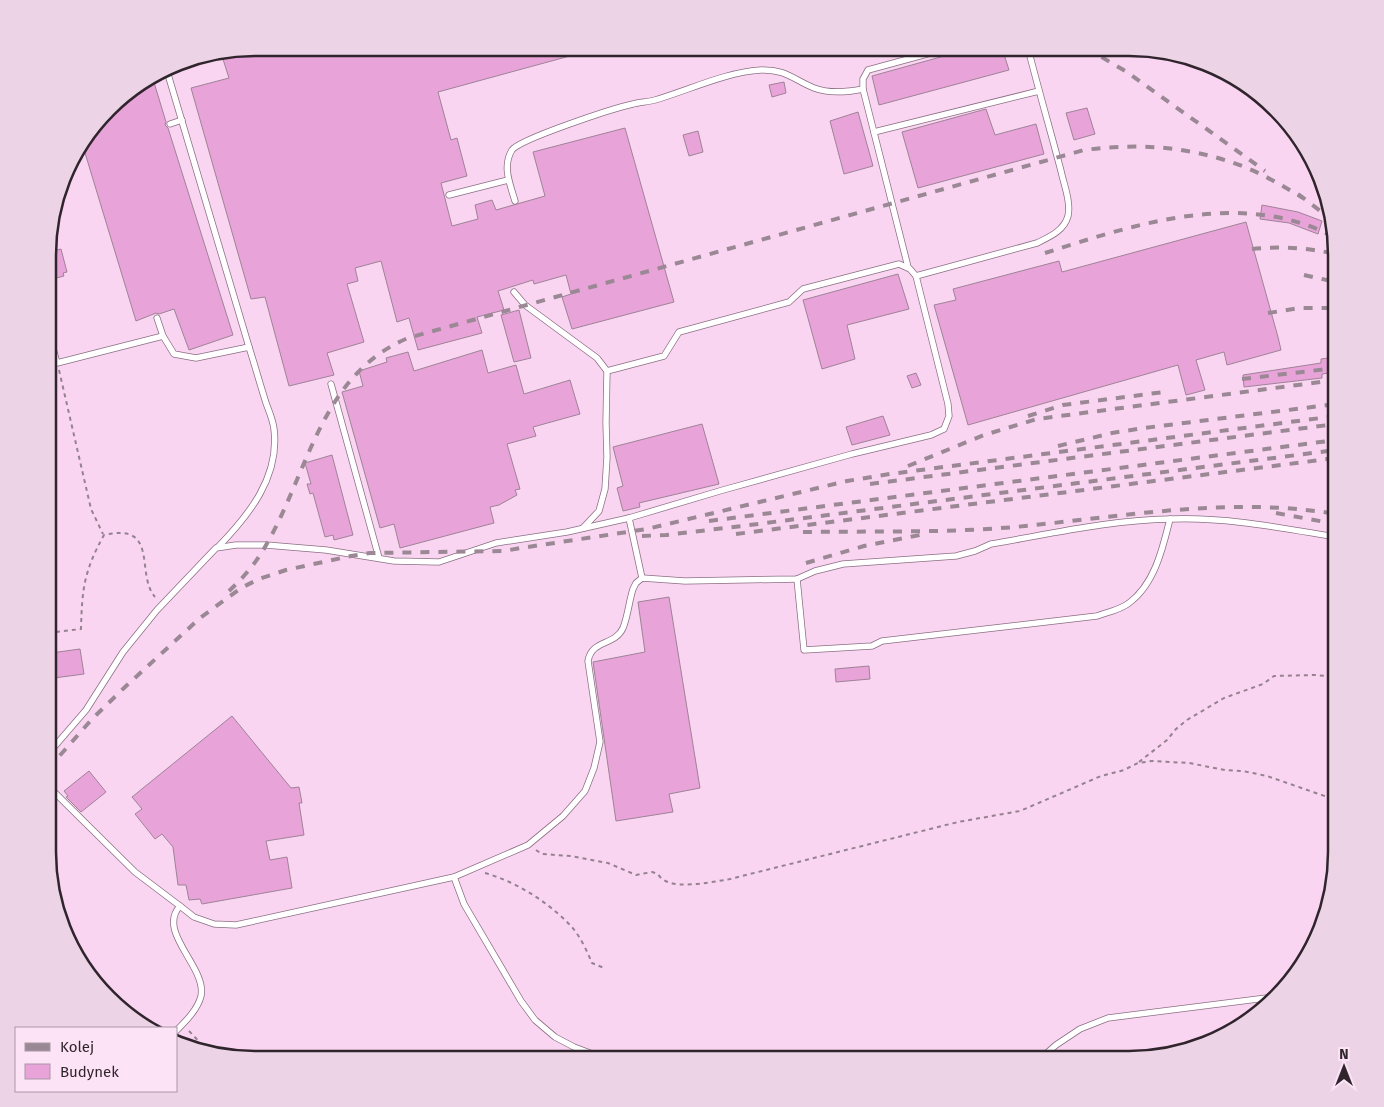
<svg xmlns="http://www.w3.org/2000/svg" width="1384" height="1107" font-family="'Fira Sans',sans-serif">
  <rect width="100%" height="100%" fill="#fce3f6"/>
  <polygon fill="#fad5f1" points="255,48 1120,48 1224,73 1266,99 1315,164 1336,255 1336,866 1321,932 1285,989 1209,1044 1129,1059 242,1059 176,1044 176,1028 151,1028 118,1008 69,944 48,866 49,228 75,152 118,99 188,59"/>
  <polygon fill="#f0c0e5" points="1120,48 1142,48 1209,63 1224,73"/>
  <g fill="#e8a3d8" stroke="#9e8397">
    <polygon points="255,48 588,48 588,51 438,92 451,140 457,138 467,176 441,183 452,226 478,219 475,205 492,200 496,210 545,196 533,152 625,128 674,302 572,329 562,297 571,294 566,275 534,284 533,280 498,291 504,310 477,317 482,333 418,350 409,318 397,322 381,261 355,268 358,281 347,284 364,342 327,353 334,375 289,386 265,297 251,299 191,88 229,78 221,53"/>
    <polygon points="973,48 1002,48 1009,70 879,105 872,76"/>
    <polygon points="153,79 166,122 165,125 168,128 233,335 189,350 174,309 159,314 156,313 136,321 82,143 118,99"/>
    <polygon points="784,82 786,93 772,97 769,85"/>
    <polygon points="1087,108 1095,134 1074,140 1066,113"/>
    <polygon points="986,109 995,135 1036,124 1044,154 918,188 902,132"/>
    <polygon points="858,112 873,166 844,174 830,121"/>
    <polygon points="698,131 703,152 689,156 683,135"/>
    <polygon points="1262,205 1298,212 1322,221 1318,234 1289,223 1260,219"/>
    <polygon points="1246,222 1278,337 1281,350 1227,365 1224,352 1196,360 1205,390 1186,395 1178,365 968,425 934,305 956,300 953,289 1059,261 1062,272"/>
    <polygon points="61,249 67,272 63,273 64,276 49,280 49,252"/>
    <polygon points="898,274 909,309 847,325 855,359 822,369 803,300"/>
    <polygon points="519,310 531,358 514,362 501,315"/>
    <polygon points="482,350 488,373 516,365 524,394 570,380 580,414 533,427 536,436 507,444 520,489 515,490 517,495 499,505 490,507 494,523 400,548 394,524 380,528 342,392 363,386 359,371 387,362 386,358 408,352 414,371"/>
    <polygon points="1336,357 1336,372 1322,374 1322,378 1244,387 1243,375 1321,363 1321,359"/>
    <polygon points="916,373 921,385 912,388 907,376"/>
    <polygon points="883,416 890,435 852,445 846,427"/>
    <polygon points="702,424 719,484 639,503 640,507 623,511 617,488 623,486 613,447"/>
    <polygon points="332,455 353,535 334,540 333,535 325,537 313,493 310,494 307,484 311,484 305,463"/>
    <polygon points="669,597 700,788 669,794 673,812 616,821 593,662 645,652 638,602"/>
    <polygon points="80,649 84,674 54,678 51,653"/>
    <polygon points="869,666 870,679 836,682 835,669"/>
    <polygon points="232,716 291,788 299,787 302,803 299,803 304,835 266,841 270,860 287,857 292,888 202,904 200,899 189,900 186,885 178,885 173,847 162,834 155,839 135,814 142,809 132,797"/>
    <polygon points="89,771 106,792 81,812 66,797 68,796 64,791"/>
  </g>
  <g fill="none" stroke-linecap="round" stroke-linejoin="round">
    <defs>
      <g id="lane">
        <polyline points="167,71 249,347"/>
        <polyline points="170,124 182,120"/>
        <polyline points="874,132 1039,91"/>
        <polyline points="449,195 508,180"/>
        <path d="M515 201C510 184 502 166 512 150 520 139 614 108 633 104 640 102 648 102 655 100 689 90 726 72 761 70 786 69 794 80 814 88 830 94 848 92 863 89"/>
        <polyline points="908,267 863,89 863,79 868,70 949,48"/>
        <path d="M916 276 1037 243C1049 237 1064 231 1068 216 1071 202 1064 185 1061 171 1051 133 1040 95 1030 56L1025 48"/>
        <polyline points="514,292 525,305 597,358 607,371 606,423 607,457 605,489 599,511 583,528"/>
        <path d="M157 318 163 336 174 354 196 358 249 347C255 366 260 384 266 403 269 411 273 420 274 429 280 477 249 515 218 547"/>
        <polyline points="49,334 57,363 163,336"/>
        <polyline points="331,384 379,558"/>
        <polyline points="629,518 642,578"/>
        <path d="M797 579 804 650 872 646 882 641 1097 616C1108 612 1120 610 1129 603 1155 584 1163 547 1170 519"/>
        <polyline points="48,754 86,710 123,652 157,610 216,548 236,545 266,545 326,550 394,561 439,562 496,543 567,532 629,518 723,490 852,454 931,435 944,429 949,416 948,404 916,276 910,269 899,264 803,289 789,302 679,332 664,356 607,371"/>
        <path d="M48 786 135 872 180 906 194 917 214 924 236 925 454 877 528 845 563 816 585 791 594 768 600 742 588 661C592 639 615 646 623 628 628 616 629 601 633 589L636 583 642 578 685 581 797 579 815 571 843 564 956 556 975 551 991 544C1050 534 1110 520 1171 519 1227 517 1281 528 1336 537"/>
        <polyline points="454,877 464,904 521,1001 535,1020 555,1037 574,1047 606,1059"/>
        <path d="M176 1031C186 1021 198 1009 201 996 207 967 156 932 180 906"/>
        <polyline points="1040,1059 1056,1045 1080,1029 1108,1018 1274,997"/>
      </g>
    </defs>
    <use href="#lane" stroke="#8a6f83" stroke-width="7"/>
    <g stroke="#948290" stroke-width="2" stroke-dasharray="4 4" stroke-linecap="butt">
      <polyline points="59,370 91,509 103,534"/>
      <path d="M48 633 81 629C82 589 84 571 104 535 160 522 135 574 155 597"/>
      <polyline points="1139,762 1167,740 1176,729 1187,720 1224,698 1263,684 1274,676 1315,675 1336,677"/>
      <path d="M536 850 542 854 571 856 608 863 636 875 652 872 658 874C668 892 708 882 726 880L958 822 1020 811 1101 776 1124 770 1138 763 1152 761 1189 763 1225 770 1243 771 1267 776 1336 800"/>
      <path d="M485 873C517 882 548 902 571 926 580 936 587 951 592 963L604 968"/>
      <polyline points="189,1031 208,1051"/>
    </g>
    <use href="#lane" stroke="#fff" stroke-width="5.5"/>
    <g stroke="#9a8895" stroke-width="4" stroke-dasharray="9 9" stroke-linecap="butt">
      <polyline points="1086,48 1127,72 1265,171"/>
      <polyline points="1298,194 1327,216"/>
      <path d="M1252 249C1281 246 1308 248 1336 254"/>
      <path d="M1045 253C1136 224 1241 189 1332 236"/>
      <polyline points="1304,275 1336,282"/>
      <polyline points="1268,313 1300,308 1336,308"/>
      <polyline points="1242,379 1336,368"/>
      <polyline points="1028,416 1063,405 1164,392"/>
      <polyline points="1058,446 1112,433 1144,428 1336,404"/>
      <polyline points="908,466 984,435 1037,419 1336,380"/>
      <polyline points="870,484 1336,424"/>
      <polyline points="1276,513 1336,524"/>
      <polyline points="709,521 1336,440"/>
      <path d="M803 532C873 531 945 533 1015 527 1121 517 1230 496 1336 514"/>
      <polyline points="736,534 1336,458"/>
      <polyline points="642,536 666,535 742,526 1336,450"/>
      <polyline points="806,563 864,546 920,535"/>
      <path d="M229 591C243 578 256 563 265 547 309 472 320 375 408 338L1084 150C1140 143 1189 146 1242 166 1263 174 1283 186 1303 198"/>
      <polyline points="48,769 92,719 125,687 200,618 241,588 259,579 286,570 351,556 370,553 504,551 521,548 647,529 847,481 890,474 1336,416"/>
    </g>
  </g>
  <path d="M0 0H1384V1107H0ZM255 56H1129A199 199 0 0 1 1328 255V852A199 199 0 0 1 1129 1051H255A199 199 0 0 1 56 852V255A199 199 0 0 1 255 56Z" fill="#ecd4e6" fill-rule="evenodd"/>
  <path fill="none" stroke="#30252d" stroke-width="2.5" d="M255 56H1129A199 199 0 0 1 1328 255V852A199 199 0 0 1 1129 1051H255A199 199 0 0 1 56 852V255A199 199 0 0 1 255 56Z"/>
  <rect x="15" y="1027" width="162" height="65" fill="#fce3f6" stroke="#aa97a6"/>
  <rect x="25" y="1043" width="25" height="8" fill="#9a8895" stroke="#aa97a6"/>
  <text x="60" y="1052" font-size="15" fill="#30252d">Kolej</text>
  <rect x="25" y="1064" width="25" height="15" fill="#e8a3d8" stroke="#aa97a6"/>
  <text x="60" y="1077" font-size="15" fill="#30252d">Budynek</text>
  <g transform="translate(1344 1067)" stroke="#fce3f6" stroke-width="4" paint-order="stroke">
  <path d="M0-4L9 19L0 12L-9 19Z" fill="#30252d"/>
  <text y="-8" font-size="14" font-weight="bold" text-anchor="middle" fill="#30252d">N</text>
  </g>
</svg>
